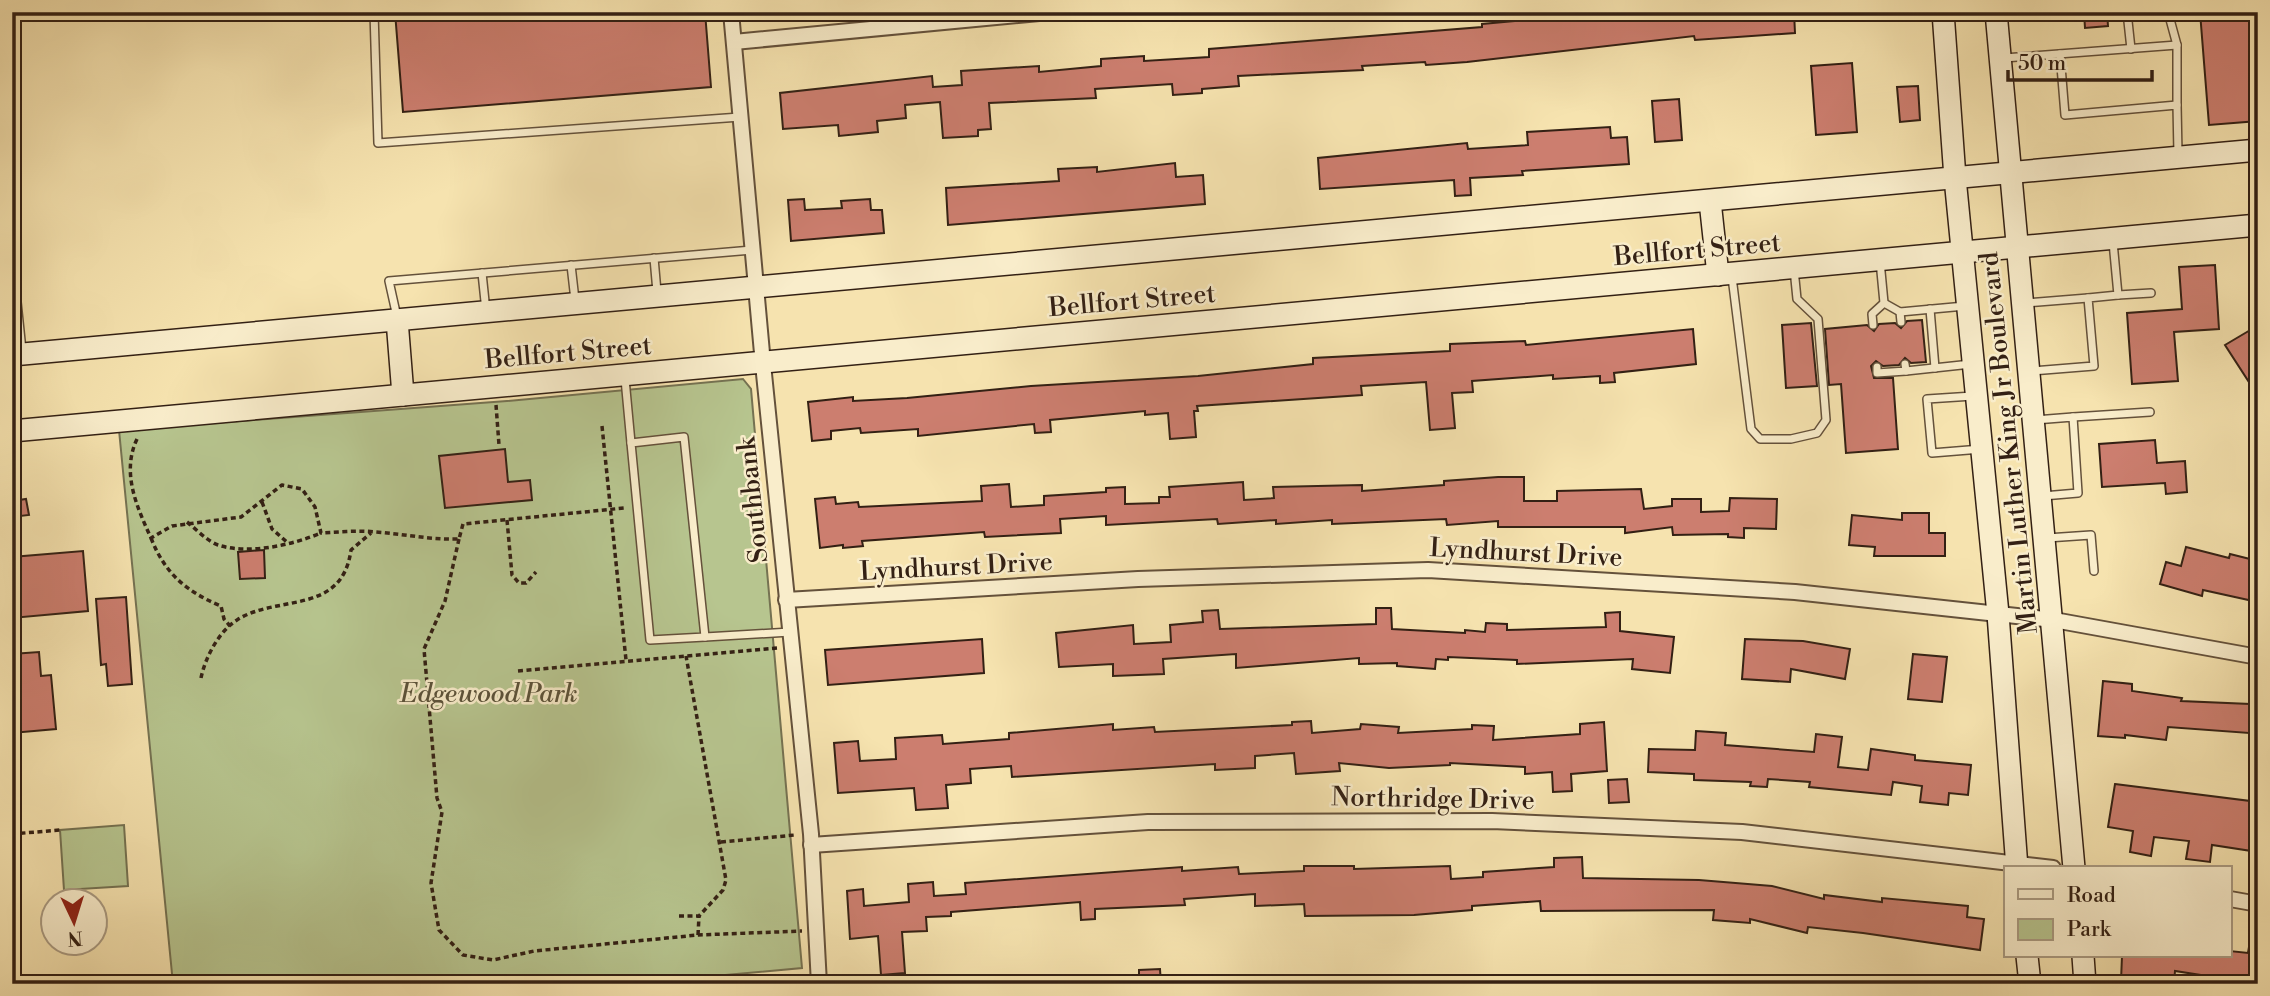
<svg xmlns="http://www.w3.org/2000/svg" width="2270" height="996" font-family="'Libre Bodoni',serif">
  <rect width="100%" height="100%" fill="#f6e3af"/>
  <filter id="stains"><feTurbulence type="fractalNoise" baseFrequency=".00286" numOctaves="4"/><feColorMatrix values="0 0 0 0 .2 0 0 0 0 .09 0 0 0 0 .02 0 0 0 .5 -.17"/></filter>
  <radialGradient id="worn" r=".72"><stop offset=".6" stop-color="#630" stop-opacity="0"/><stop offset="1" stop-color="#630" stop-opacity=".3"/></radialGradient>
  <g fill="#b7c58f" stroke="#757252" stroke-width="2">
    <polygon points="743,379 751,389 802,968 626,984 173,984 119,430 507,401"/>
    <polygon points="124,825 128,886 64,890 60,830"/>
  </g>
  <g fill="#cc7e6f" stroke="#332014" stroke-width="2">
    <polygon points="395,12 705,12 711,87 403,112"/>
    <polygon points="1560,12 1576,12 1576,16 1630,12 1794,12 1795,33 1695,40 1694,36 1467,62 1426,65 1425,62 1362,66 1363,70 1238,76 1239,86 1202,89 1202,93 1173,95 1172,84 1095,89 1096,98 989,103 991,129 978,130 978,136 943,138 940,102 905,105 906,118 877,121 878,132 839,136 838,125 783,129 780,93 932,76 933,87 962,85 961,71 1039,66 1039,72 1101,66 1101,59 1144,56 1144,61 1209,57 1209,49 1482,27 1482,24 1561,17"/>
    <polygon points="2084,12 2107,12 2108,26 2085,28"/>
    <polygon points="2200,12 2258,12 2258,121 2209,125"/>
    <polygon points="1852,63 1857,132 1816,135 1811,66"/>
    <polygon points="1918,86 1920,120 1900,122 1897,87"/>
    <polygon points="1679,99 1682,140 1655,142 1652,101"/>
    <polygon points="1610,127 1611,138 1627,137 1629,164 1522,171 1523,175 1470,178 1471,195 1455,196 1454,180 1320,189 1318,158 1467,143 1468,149 1528,145 1527,132"/>
    <polygon points="1175,163 1176,177 1203,175 1205,204 948,225 946,188 1059,181 1058,169 1097,167 1097,172"/>
    <polygon points="804,199 805,210 842,208 841,201 870,199 871,210 882,210 884,233 791,241 788,200"/>
    <polygon points="2215,265 2219,329 2174,332 2178,381 2132,384 2127,313 2182,309 2179,267"/>
    <polygon points="1922,320 1926,362 1911,363 1905,358 1899,365 1883,366 1876,361 1871,366 1874,378 1893,378 1898,449 1846,453 1841,384 1829,385 1825,329 1867,325 1874,331 1879,324 1895,323 1901,328 1907,321"/>
    <polygon points="1811,323 1817,386 1786,388 1782,325"/>
    <polygon points="1693,329 1696,364 1614,373 1615,382 1600,383 1600,376 1553,379 1553,375 1472,381 1473,392 1452,393 1455,428 1430,430 1426,382 1361,386 1362,395 1197,406 1198,411 1194,411 1196,437 1170,439 1168,413 1145,415 1145,411 1050,420 1051,432 1035,433 1034,424 918,436 918,429 861,433 860,428 831,431 831,439 812,441 808,402 853,397 853,401 907,398 1031,386 1198,376 1313,364 1313,358 1450,351 1450,344 1525,341 1526,345"/>
    <polygon points="2252,329 2258,338 2258,396 2225,345"/>
    <polygon points="2155,440 2157,463 2185,461 2187,492 2166,494 2165,483 2102,487 2099,444"/>
    <polygon points="505,449 508,482 530,480 532,500 445,508 439,456"/>
    <polygon points="1498,477 1524,477 1524,501 1557,501 1557,491 1641,489 1644,509 1672,506 1672,499 1701,499 1701,512 1729,511 1730,498 1777,499 1776,529 1744,528 1744,538 1728,537 1728,534 1673,535 1672,527 1625,533 1625,527 1498,527 1498,521 1447,525 1446,519 1332,524 1332,520 1276,524 1276,520 1218,524 1217,519 1106,525 1106,516 1060,519 1061,533 985,537 984,532 862,541 863,546 843,548 843,545 820,548 815,499 835,497 836,504 858,502 859,507 982,501 981,486 1009,484 1011,507 1044,505 1044,496 1106,492 1106,488 1125,487 1125,504 1159,503 1159,497 1170,497 1169,487 1243,482 1244,500 1274,498 1273,487 1362,485 1362,491 1444,485 1444,481"/>
    <polygon points="26,499 29,515 12,517 12,501"/>
    <polygon points="1902,513 1929,513 1929,533 1945,533 1945,556 1874,556 1875,547 1849,545 1852,515 1902,520"/>
    <polygon points="2186,547 2229,558 2230,554 2258,561 2253,601 2203,590 2202,596 2160,584 2166,562 2181,566"/>
    <polygon points="264,550 265,578 240,579 238,552"/>
    <polygon points="83,551 88,611 12,618 12,557"/>
    <polygon points="126,597 132,684 108,686 106,664 101,665 96,599"/>
    <polygon points="1376,608 1391,608 1392,629 1465,633 1465,630 1485,632 1486,623 1507,624 1507,630 1606,627 1605,613 1620,612 1620,631 1674,637 1670,673 1632,669 1633,659 1517,664 1517,660 1448,657 1448,660 1436,659 1435,669 1397,666 1397,663 1359,664 1359,658 1236,668 1236,654 1163,659 1164,674 1113,676 1113,664 1059,667 1056,633 1133,625 1134,644 1171,642 1170,625 1203,622 1202,611 1218,610 1220,629 1376,624"/>
    <polygon points="982,639 984,673 828,685 825,650"/>
    <polygon points="1745,639 1803,641 1850,649 1845,679 1791,669 1790,682 1742,679"/>
    <polygon points="39,652 41,676 51,675 56,729 12,733 12,654"/>
    <polygon points="1913,654 1947,657 1942,702 1908,699"/>
    <polygon points="2103,681 2132,684 2132,691 2182,698 2181,701 2250,704 2249,733 2168,727 2166,740 2125,735 2125,738 2098,736"/>
    <polygon points="1311,721 1312,733 1360,729 1361,724 1399,727 1398,733 1472,729 1472,725 1494,726 1493,740 1580,734 1580,724 1604,722 1607,771 1571,774 1572,791 1553,792 1552,772 1525,774 1525,767 1450,763 1450,765 1389,768 1339,763 1340,771 1296,774 1294,753 1255,756 1255,768 1215,770 1215,764 1012,777 1011,766 970,769 971,783 946,785 948,808 916,810 914,788 838,793 834,743 858,741 860,761 896,759 895,738 942,735 943,744 1009,739 1009,733 1113,724 1113,730 1154,727 1155,732 1292,725 1292,722"/>
    <polygon points="1696,731 1726,733 1725,745 1814,752 1816,734 1842,737 1838,767 1868,770 1871,749 1915,755 1915,760 1971,765 1968,795 1949,793 1948,805 1920,802 1922,786 1893,782 1891,795 1809,787 1810,782 1768,779 1767,787 1750,786 1751,782 1694,780 1694,774 1648,772 1649,749 1695,750"/>
    <polygon points="1627,779 1629,802 1609,803 1608,780"/>
    <polygon points="2115,784 2258,802 2258,852 2212,845 2210,862 2186,859 2189,841 2154,837 2151,856 2130,852 2133,831 2108,827"/>
    <polygon points="1582,857 1583,878 1699,880 1772,886 1824,899 1824,895 1882,902 1882,898 1968,906 1967,917 1984,919 1980,950 1863,933 1808,927 1807,933 1750,919 1750,923 1713,920 1714,910 1541,911 1540,901 1472,906 1472,910 1414,915 1305,916 1304,904 1255,906 1255,894 1184,899 1185,905 1095,909 1095,919 1081,920 1080,902 951,912 951,916 926,917 927,931 902,932 905,973 881,975 878,936 850,939 847,891 863,889 864,906 909,902 908,884 933,882 934,896 966,894 965,883 1182,867 1182,871 1238,867 1239,874 1304,871 1304,866 1354,866 1354,869 1450,866 1451,879 1483,877 1483,872 1554,867 1554,858"/>
    <polygon points="2250,941 2258,941 2258,984 2175,971 2174,983 2121,981 2122,956 2230,956 2230,951 2248,953"/>
    <polygon points="1160,969 1161,984 1139,984 1139,970"/>
  </g>
  <g fill="none" stroke-linecap="round" stroke-linejoin="round">
    <defs>
      <g id="lane">
        <polyline points="374,12 378,143 740,117"/>
        <polyline points="2127,12 2131,49"/>
        <polyline points="2168,12 2177,45 2177,105"/>
        <polyline points="2060,54 2065,115 2177,105 2178,154"/>
        <polyline points="2004,58 2177,45"/>
        <polyline points="12,254 22,350"/>
        <polyline points="654,258 657,292"/>
        <polyline points="571,265 575,300"/>
        <polyline points="482,273 486,311"/>
        <polyline points="1732,277 1751,429 1760,439 1791,439 1817,433 1826,420 1818,319 1797,299 1794,269"/>
        <polyline points="2118,295 2151,293"/>
        <polyline points="1884,303 1900,312 1901,322"/>
        <polyline points="2026,303 2088,298"/>
        <polyline points="1930,309 1935,368"/>
        <polyline points="1900,312 1965,306"/>
        <polyline points="397,317 389,281 752,250"/>
        <polyline points="1873,325 1872,314 1884,303 1880,261"/>
        <polyline points="1877,367 1877,373 1906,371 1905,364"/>
        <polyline points="1906,371 1971,364"/>
        <polyline points="2031,371 2094,366 2088,298 2118,295 2113,242"/>
        <polyline points="625,379 631,443"/>
        <polyline points="1973,396 1927,399 1932,453 1981,449"/>
        <polyline points="2073,417 2150,412"/>
        <polyline points="2035,420 2073,417 2078,493 2043,496"/>
        <polygon points="684,437 705,637 650,640 631,443"/>
        <polyline points="12,481 13,481"/>
        <polyline points="2047,538 2091,535 2094,571"/>
        <polyline points="705,637 790,632"/>
      </g>
      <g id="street">
        <polyline points="731,12 763,364 811,834 819,984"/>
        <polyline points="734,42 1050,12"/>
        <polyline points="786,600 1138,579 1428,570 1795,592 2054,620 2258,657"/>
        <polyline points="811,845 1148,822 1492,821 1742,832 2053,868"/>
        <polyline points="2230,899 2258,904"/>
      </g>
      <g id="secondary">
        <polyline points="1943,12 1955,178 1998,614 2017,868"/>
        <polyline points="1996,12 2074,868"/>
        <polyline points="1710,201 1718,275"/>
        <polyline points="397,320 403,395"/>
        <polyline points="12,355 2258,150"/>
        <polyline points="12,431 2258,225"/>
        <polyline points="2027,956 2030,984"/>
        <polyline points="2083,956 2085,984"/>
      </g>
    </defs>
    <use href="#lane" stroke="#64513b" stroke-width="10"/>
    <use href="#street" stroke="#64513b" stroke-width="18"/>
    <use href="#secondary" stroke="#332014" stroke-width="24"/>
    <g stroke="#332014" stroke-width="3.5" stroke-dasharray="5 3.5" stroke-linecap="butt">
      <polyline points="496,405 499,445"/>
      <polyline points="602,426 626,660"/>
      <path d="M137 439C121 473 137 507 151 538L172 526 241 517 282 485 302 489 315 507 321 533C339 532 358 530 376 532 404 534 431 540 459 539L463 524 624 508"/>
      <polyline points="262,502 272,529 288,543"/>
      <polyline points="507,520 512,575 519,583 526,583 536,572"/>
      <path d="M187 522C196 529 207 541 218 545 249 555 292 545 321 533"/>
      <path d="M151 538C165 574 187 592 221 606L224 619 230 626"/>
      <polyline points="459,539 445,601 424,649 437,798 442,812 431,883 439,930 463,955 493,960 534,951 698,935 802,931"/>
      <polyline points="518,671 777,648"/>
      <path d="M201 678C205 658 219 631 237 620 277 594 342 616 351 550L371 533"/>
      <polyline points="12,834 60,830"/>
      <polyline points="721,842 795,835"/>
      <polyline points="12,900 21,899"/>
      <polyline points="679,916 699,916 723,890 726,880 686,656"/>
      <polyline points="698,935 699,916"/>
    </g>
    <use href="#lane" stroke="#f9edcb" stroke-width="7"/>
    <use href="#street" stroke="#f9edcb" stroke-width="14"/>
    <use href="#secondary" stroke="#f9edcb" stroke-width="21"/>
  </g>
  <g text-anchor="middle" stroke-width="5" stroke-linejoin="round" paint-order="stroke">
    <g font-size="26" fill="#332014" stroke="#f9edcb">
      <text transform="translate(1697 249) rotate(-5)" y="9">Bellfort Street</text>
      <text transform="translate(1132 300) rotate(-5)" y="9">Bellfort Street</text>
      <text transform="translate(568 352) rotate(-5)" y="9">Bellfort Street</text>
      <text transform="translate(2008 443) rotate(-96)" y="9">Martin Luther King Jr Boulevard</text>
      <text transform="translate(752 500) rotate(-96)" y="9">Southbank</text>
      <text transform="translate(1526 552) rotate(3)" y="9">Lyndhurst Drive</text>
      <text transform="translate(956 566) rotate(-3)" y="9">Lyndhurst Drive</text>
      <text transform="translate(1433 798) rotate(1)" y="9">Northridge Drive</text>
    </g>
    <g font-size="26" font-style="italic" fill="#5b5239" stroke="#f9edcb">
      <text x="489" y="702">Edgewood Park</text>
    </g>
  </g>
  <rect width="2270" height="996" fill="none" stroke="#f6e3af" stroke-width="42"/>
  <rect x="14" y="14" width="2242" height="968" fill="none" stroke="#332014" stroke-width="3.5"/>
  <rect x="21" y="21" width="2228" height="954" fill="none" stroke="#332014" stroke-width="2"/>
  <rect x="2004" y="866" width="228" height="91" fill="#f9edcb" stroke="#aa9b82" stroke-width="2"/>
  <rect x="2018" y="889" width="35" height="10" fill="#f9edcb" stroke="#aa9b82" stroke-width="2"/>
  <text x="2067" y="902" font-size="21" fill="#332014">Road</text>
  <rect x="2018" y="919" width="35" height="21" fill="#b7c58f" stroke="#aa9b82" stroke-width="2"/>
  <text x="2067" y="936" font-size="21" fill="#332014">Park</text>
  <g transform="translate(74 922) rotate(176)"><circle r="33" fill="#f9edcb" stroke="#aa9b82" stroke-width="2"/>
  <path d="M0-5L12 26L0 18L-12 26Z" fill="#8f2418"/>
  <text y="-10" font-size="19" font-weight="bold" text-anchor="middle" fill="#332014">N</text>
  </g>
  <path d="M2008 70v10h144v-10" fill="none" stroke="#332014" stroke-width="3.5"/>
  <text x="2018" y="70" font-size="21" fill="#332014" stroke="#f9edcb" stroke-width="5" paint-order="stroke">50 m</text>
  <rect width="100%" height="100%" filter="url(#stains)"/>
  <rect width="100%" height="100%" fill="url(#worn)"/>
</svg>
